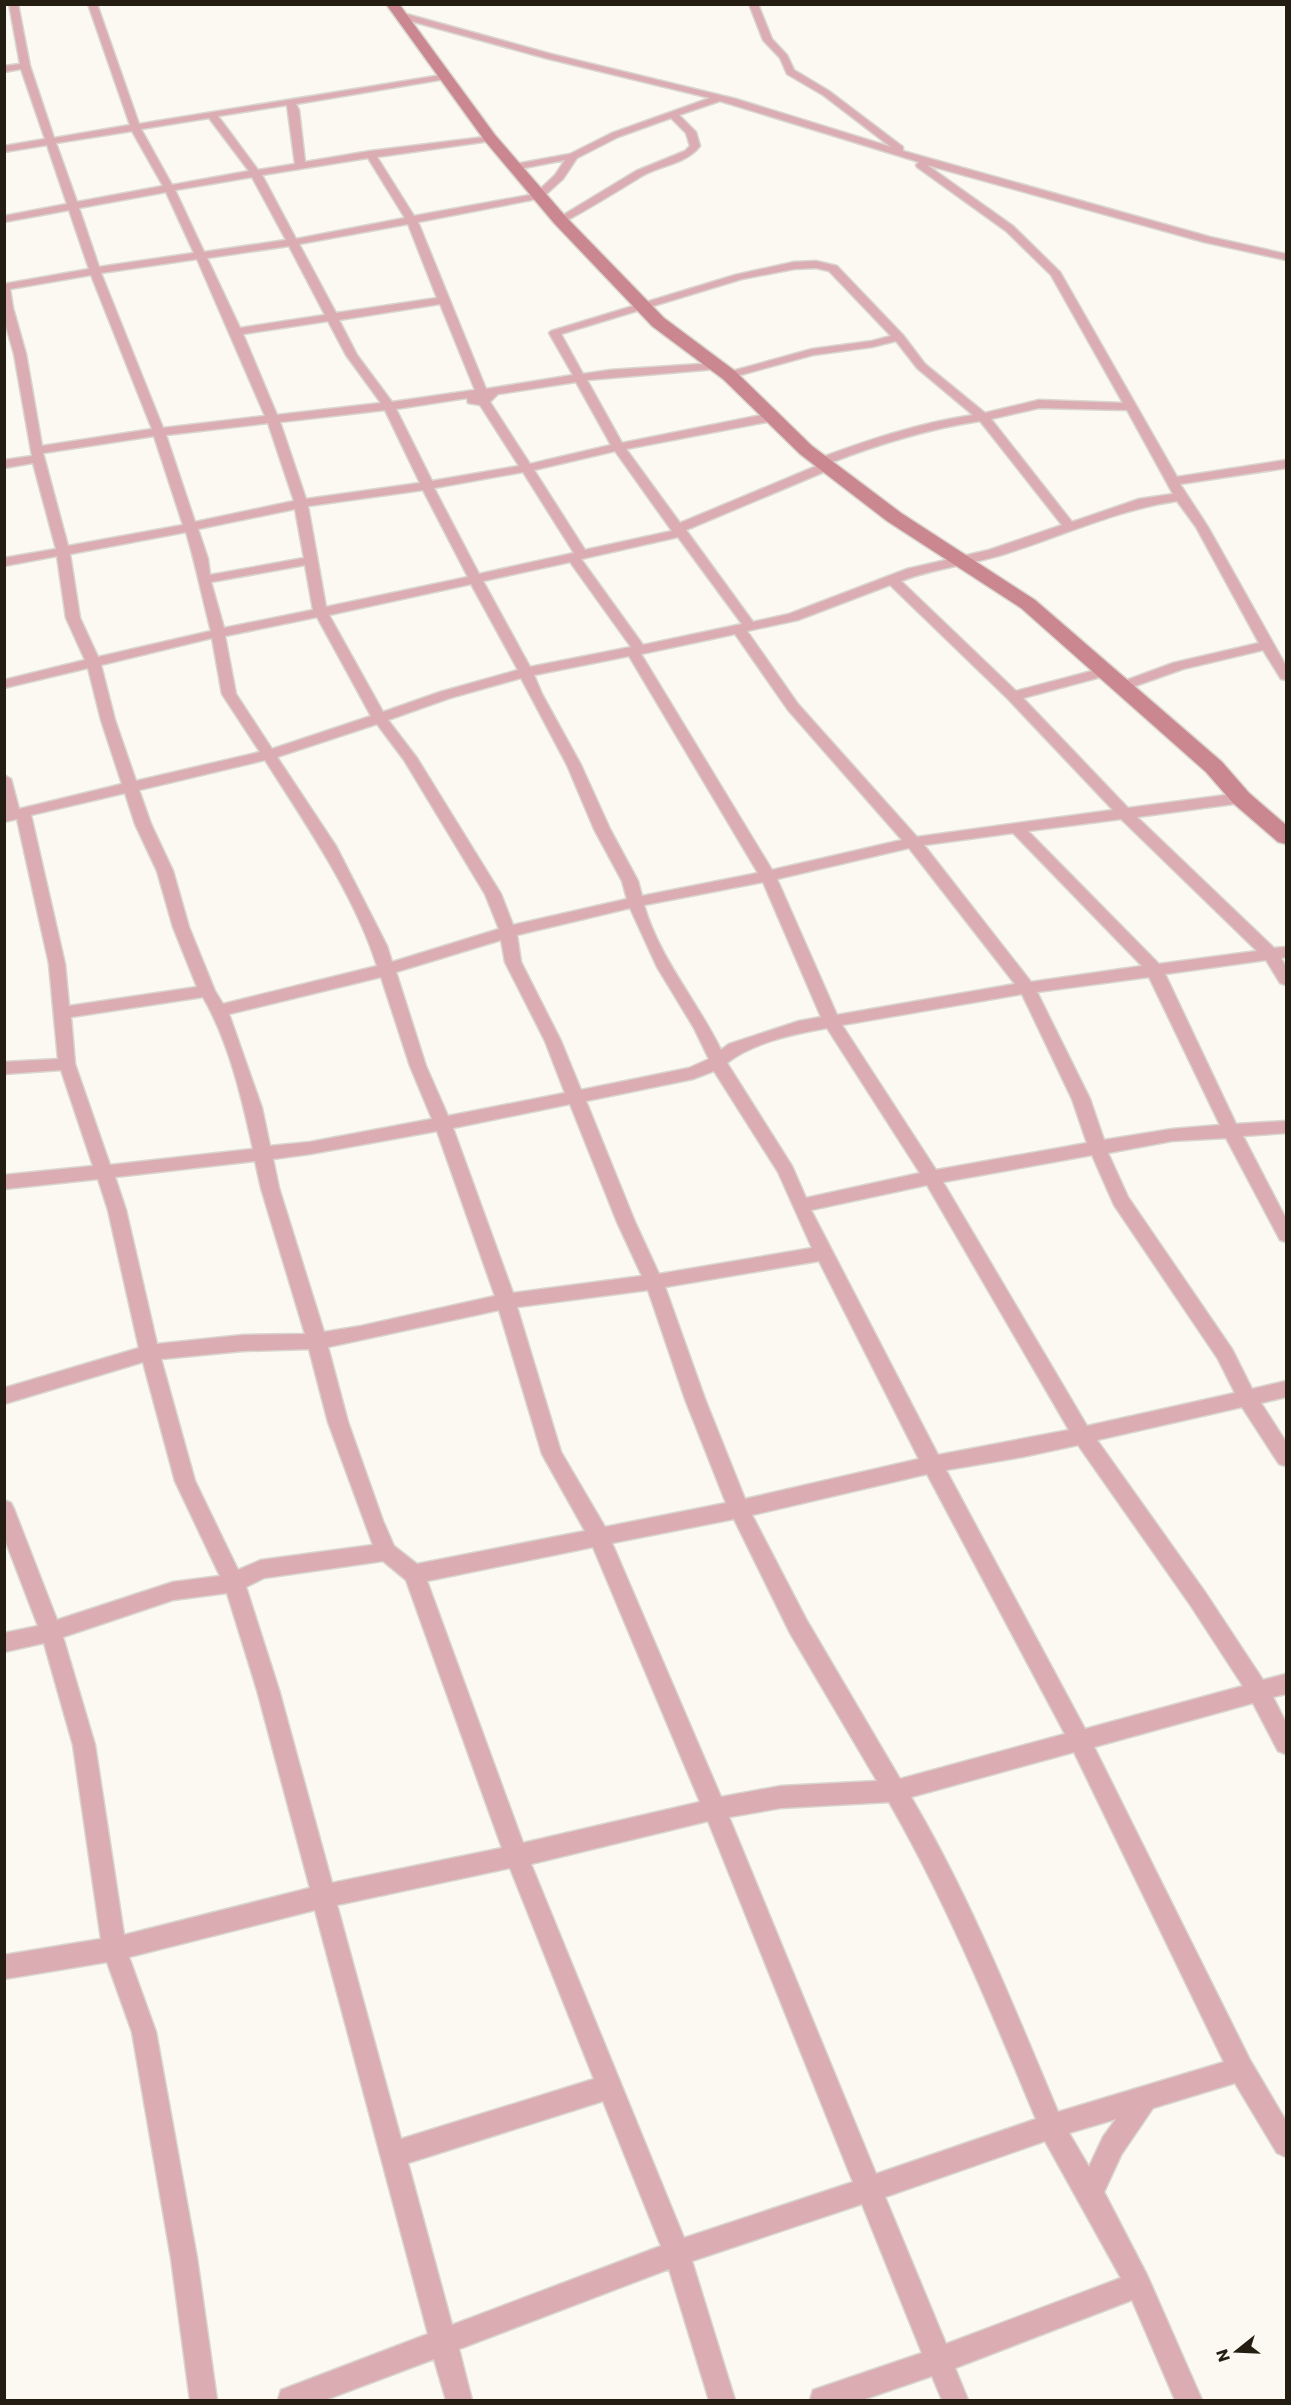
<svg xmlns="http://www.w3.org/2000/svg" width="1291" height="2405" font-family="Poppins,sans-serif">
  <rect width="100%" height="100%" fill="#fcf9f3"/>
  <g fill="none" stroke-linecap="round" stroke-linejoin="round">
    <defs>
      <path id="street" d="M9 4H18L30 66 54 138 130 125 88 4H97L139 124 448 74V78L445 79 296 104 299 110 305 162 370 151 493 136V140L490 141 377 157 414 216 535 194 555 175 565 160 514 170 509 167 510 165 570 154 612 133 710 98 545 58 396 17V13L399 12 551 54 736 99 891 147 823 95 787 74 780 58 763 40 749 4H758L772 39 787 55 794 70 829 91 903 147V151L1210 237 1286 254V260L1204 242 927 165 1013 226 1060 272 1177 477 1286 460V468L1180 484 1208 527 1286 666V680L1281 679 1263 650 1183 669 1124 690 1117 686 1119 683 1173 663 1259 643 1196 527 1177 501C1115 510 1058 538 998 556 966 565 932 569 901 581L1016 691 1107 667 1112 668 1114 671 1112 674 1023 698 1128 808 1241 793 1246 795 1248 798 1241 803 1137 817 1274 948 1286 947V957L1281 958 1286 967V985L1280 983 1266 960 1165 974 1236 1124 1286 1121V1133L1243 1136 1286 1219V1242L1280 1240 1226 1138 1172 1141 1108 1153 1128 1197 1232 1349 1252 1389 1286 1381V1397L1261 1403 1286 1442V1466L1279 1464 1242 1407 1097 1440 1205 1592 1263 1680 1286 1674V1694L1273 1697 1286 1723V1754L1278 1751 1253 1703 1094 1747 1250 2060 1286 2121V2157L1277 2153 1235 2083 1153 2108 1121 2155 1104 2192 1147 2275 1202 2400H1175L1132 2300 955 2368 968 2400H942L932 2376 862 2400H810L813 2390 922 2353 862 2204 692 2261 735 2400H709L669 2269 459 2349 472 2400H446L434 2359 325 2400H278L281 2390 428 2334 315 1910 129 1957 156 2032 197 2258 217 2400H190L171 2258 132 2032 107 1962 4 1979V1955L101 1939 73 1745 44 1643 4 1652V1633L38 1626 4 1537V1500L11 1503 14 1509 57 1620 173 1582 220 1576 175 1481 143 1362 4 1404V1388L139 1348 108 1210 98 1179 4 1189V1175L93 1166 61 1070 4 1074V1062L58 1059 49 964 17 819 4 822V775L11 779 19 809 122 784 101 720 88 668 4 688V680L85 660 66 618 57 556 4 566V558L56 549 33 463 4 468V460L32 456 14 354 4 319V284L89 269 69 210 4 222V216L67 204 47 145 4 152V146L45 139 21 69 4 72V66L20 64ZM720 101 919 162 916 165 917 167 1006 231 1051 275 1123 403 1039 400 985 413 925 364 903 335 837 266 816 261 794 262 735 275 551 331 549 333 573 375 486 389 418 222 542 198 563 179 577 158 618 137 671 118 686 133 690 146 685 151 636 171 555 220 564 222C590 208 616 192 642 176 661 165 686 164 700 146L696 132 679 115ZM287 105 295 164 258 170 218 116ZM209 118 249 171 172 185 141 129ZM132 131 163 186 77 202 56 143ZM368 158 405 218 296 239 262 175ZM252 177 286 240 204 252 175 190ZM166 192 194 253 99 267 79 208ZM408 224 437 298 336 313 299 244ZM289 246 325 315 240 328 207 258ZM197 259 265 416 163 428 101 273ZM816 268 829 271 891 336 872 341 812 349 725 373V377H733L813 355 872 347 896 341 917 368 973 415C919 423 868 440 817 459L815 462 819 465 680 523 626 449 772 421 778 417 772 413 622 443 587 380 716 369 722 366 716 363 610 370 583 374 561 334 742 279 794 269ZM91 275 152 429 42 446 26 354 13 308 10 289ZM440 304 475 390 392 402 357 355 339 320ZM328 321 346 355 381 403 277 415 243 334ZM576 382 611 445 530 464 490 402 498 394ZM467 398 468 403 480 405 519 466 432 481 396 409ZM1039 408 1127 410 1173 494 1139 499 1072 522 991 419ZM385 410 420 483 306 499 280 422ZM980 421 1062 525 989 550 907 569 789 614 753 622 686 530 831 469 833 466 830 463C879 444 927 429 980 421ZM268 423 294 501 195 522 166 435ZM154 436 183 525 68 546 43 453ZM615 451 672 531 585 550 534 470ZM523 472 574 553 479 574 434 488ZM423 490 468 577 326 607 308 506ZM295 509 304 558 210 575 208 559 198 529ZM186 532C196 565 202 597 211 631L98 657 80 618 70 554ZM678 537 742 624 643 645 581 559ZM570 562 631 647 530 667 483 581ZM305 565 313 610 224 628 211 582ZM471 584 518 670 440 692 383 712 329 615ZM890 585 1008 699 1113 810 917 837 798 704 747 631 798 620ZM317 617 371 716 272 749 236 694 225 636ZM735 634 788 710 902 840 772 870 641 654ZM212 638 222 694 260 752 136 781 115 720 101 665ZM629 656 758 873 642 896 638 881 610 829 581 765 542 694 534 675ZM521 678 567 765 594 829 622 881 627 899 513 925 501 894 417 758 388 720 450 698ZM377 724 404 760 485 894 499 929 392 962 387 946 336 846 277 757ZM265 760C305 823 355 895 377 966L223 1004 215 991 189 927 173 871 151 824 139 790ZM125 793 135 824 157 871 173 927 197 987 69 1006 65 964 31 815ZM1121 819 1257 951 1159 964 1028 831ZM1013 833 1142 966 1031 982 924 845ZM909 848 1015 984 837 1015 777 879ZM763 882 821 1017 799 1021 729 1044 721 1050C698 1002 659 958 644 905ZM630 908 657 967 694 1028 709 1059 689 1068 581 1090 561 1041 521 962 517 935ZM501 940 505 962 545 1041 565 1093 448 1116 426 1066 396 972ZM381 977 410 1066 432 1119 310 1142 270 1146 262 1108 229 1014ZM1149 977 1220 1125 1172 1129 1104 1140 1090 1099 1037 992ZM1022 994 1072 1099 1087 1143 936 1170 842 1025ZM203 997C229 1042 242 1098 253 1149L110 1165 75 1064 71 1017ZM827 1028 920 1173 806 1198 792 1166 727 1063C754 1042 794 1034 827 1028ZM714 1071 778 1172 812 1248 659 1274 635 1222 586 1101 693 1079ZM570 1104 617 1222 642 1276 513 1293 453 1128ZM437 1131 495 1296 361 1326 324 1332 279 1188 273 1159 310 1154ZM1092 1155 1114 1205 1218 1359 1235 1393 1087 1426 943 1182ZM255 1161 261 1188 305 1334 243 1335 157 1344 126 1210 115 1177ZM927 1185 1069 1430 938 1455 811 1210ZM819 1261 919 1459 745 1499 705 1399 665 1287ZM648 1290 685 1399 726 1503 605 1527 561 1452 517 1307ZM499 1310 542 1454 585 1531 417 1564 394 1546 383 1521 348 1422 328 1347ZM309 1349 328 1422 373 1545 261 1560 238 1570 195 1481 161 1359 243 1351ZM1078 1445 1191 1606 1243 1686 1085 1729 946 1470 1022 1457ZM927 1474 1065 1734 900 1779 806 1619 752 1515ZM734 1519 790 1633 877 1781 781 1786 721 1797 612 1543ZM593 1547 700 1802 523 1843 427 1581ZM383 1561 406 1580 502 1848 332 1883 279 1690 246 1587 264 1578ZM227 1593 257 1690 310 1888 124 1935 95 1745 63 1637 173 1600ZM1074 1752 1224 2062 1058 2112C1013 2005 970 1897 911 1797ZM889 1802C947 1903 991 2011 1036 2119L876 2174 729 1817 781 1808ZM708 1821 853 2182 684 2238 531 1864ZM510 1868 594 2079 401 2139 337 1905ZM603 2101 661 2246 452 2325 408 2163ZM1116 2119 1103 2137 1089 2167 1069 2133ZM1045 2141 1121 2278 946 2344 885 2197Z"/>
      <polygon id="secondary" points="386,4 399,4 495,135 566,217 664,318 735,371 812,446 901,513 1035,600 1222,762 1249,793 1286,825 1286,844 1278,842 1233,803 1206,772 1021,608 887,521 800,454 723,379 652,326 554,223 485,141"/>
    </defs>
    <use href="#street" stroke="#d9d6cf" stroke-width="3"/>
    <use href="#secondary" stroke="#d9d6cf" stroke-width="3"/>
    <use href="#street" fill="#dbadb2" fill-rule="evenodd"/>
    <use href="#secondary" fill="#ca8790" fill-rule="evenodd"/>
  </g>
  <rect width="1291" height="2405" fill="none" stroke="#241d12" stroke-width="12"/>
  <g transform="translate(1237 2351) rotate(252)" stroke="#fcf9f3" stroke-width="4.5" paint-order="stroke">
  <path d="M0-4.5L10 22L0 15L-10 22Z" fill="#241d12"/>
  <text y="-9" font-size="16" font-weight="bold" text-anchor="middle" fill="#241d12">N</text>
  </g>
</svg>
